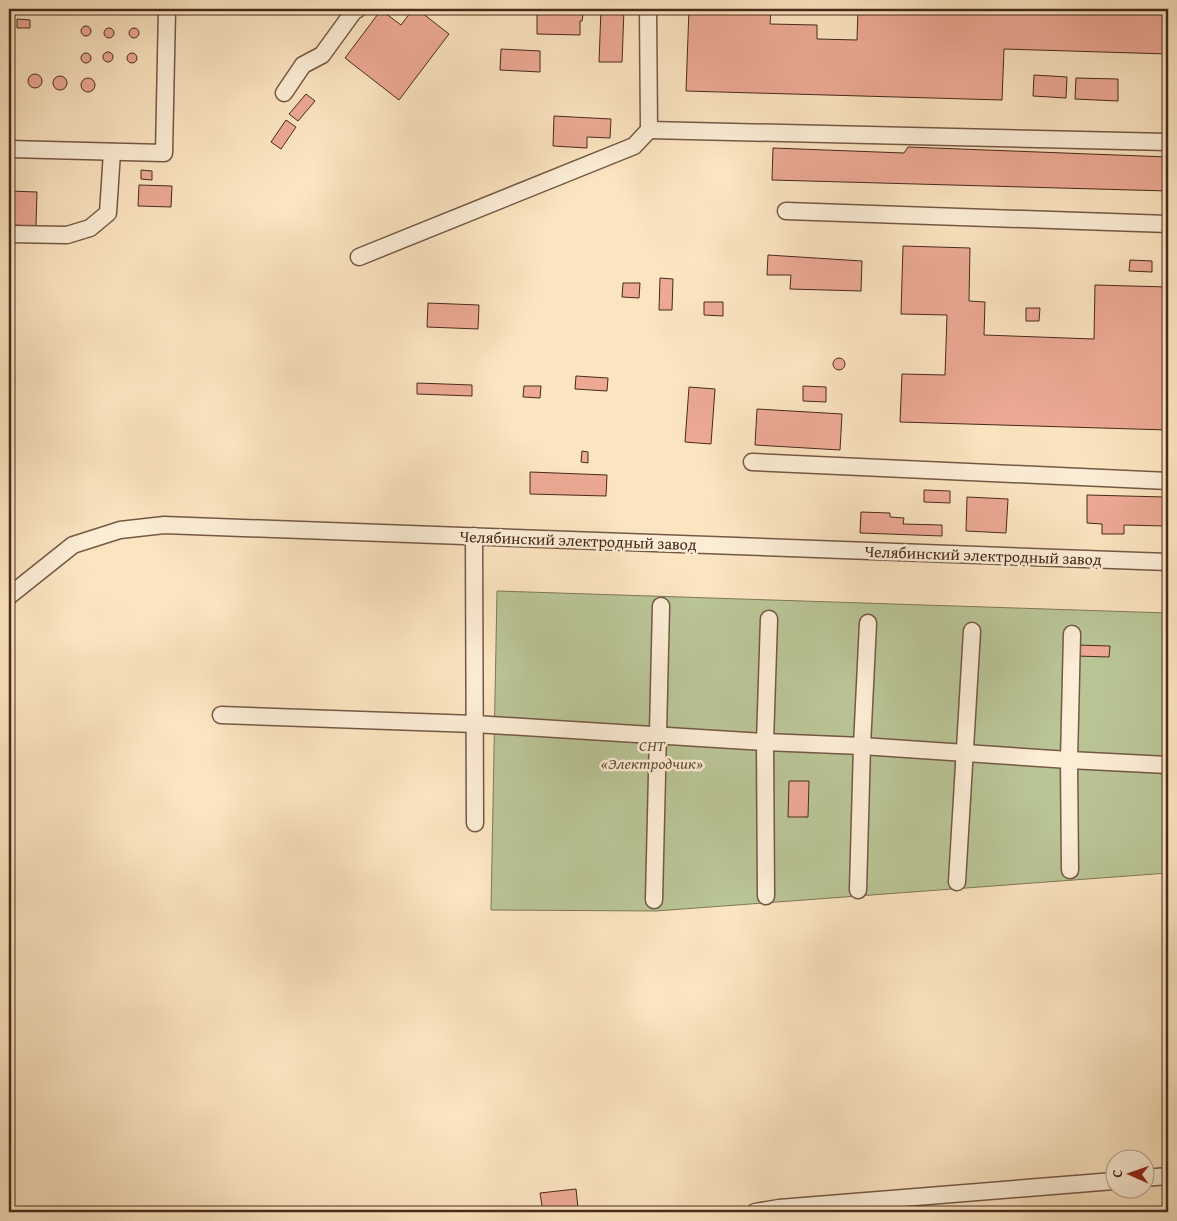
<svg xmlns="http://www.w3.org/2000/svg" width="1177" height="1221" font-family="'Gentium Book Plus',serif">
  <rect width="100%" height="100%" fill="#fbe4c0"/>
  <filter id="stains"><feTurbulence type="fractalNoise" baseFrequency=".004" numOctaves="4"/><feColorMatrix values="0 0 0 0 .2 0 0 0 0 .09 0 0 0 0 .02 0 0 0 .5 -.17"/></filter>
  <radialGradient id="worn" r=".72"><stop offset=".6" stop-color="#630" stop-opacity="0"/><stop offset="1" stop-color="#630" stop-opacity=".3"/></radialGradient>
  <polygon fill="#bac596" stroke="#817858" points="497,591 1168,613 1168,873 656,911 491,910"/>
  <g fill="#eda994" stroke="#482a1b">
    <polygon points="413,9 417,9 449,34 399,100 345,58 381,10 401,25"/>
    <polygon points="601,9 624,9 622,62 599,62"/>
    <polygon points="689,9 771,10 770,24 817,25 817,39 857,40 858,9 1168,9 1168,54 1004,49 1002,100 686,91"/>
    <polygon points="537,13 583,14 582,21 580,21 580,35 537,34"/>
    <polygon points="17,19 30,20 30,28 17,28"/>
    <circle cx="86" cy="31" r="5"/>
    <circle cx="134" cy="33" r="5"/>
    <circle cx="109" cy="33" r="5"/>
    <polygon points="501,49 540,51 540,72 500,70"/>
    <circle cx="108" cy="57" r="5"/>
    <circle cx="132" cy="58" r="5"/>
    <circle cx="86" cy="58" r="5"/>
    <circle cx="35" cy="81" r="7"/>
    <polygon points="1034,75 1067,77 1066,98 1033,96"/>
    <circle cx="60" cy="83" r="7"/>
    <polygon points="1076,78 1118,79 1118,101 1075,99"/>
    <circle cx="88" cy="85" r="7"/>
    <polygon points="306,94 315,101 298,121 289,114"/>
    <polygon points="554,116 611,119 610,138 587,137 587,148 553,146"/>
    <polygon points="286,120 296,127 281,149 271,142"/>
    <polygon points="908,147 1168,157 1168,191 772,180 773,148 904,153"/>
    <polygon points="141,170 152,171 152,180 141,179"/>
    <polygon points="139,185 172,186 171,207 138,206"/>
    <polygon points="9,191 37,192 36,226 9,225"/>
    <polygon points="903,246 970,248 969,301 985,302 984,335 1094,339 1095,285 1168,287 1168,430 900,422 902,374 945,375 947,315 901,314"/>
    <polygon points="768,255 862,261 861,291 790,289 791,275 767,275"/>
    <polygon points="1130,260 1152,261 1152,272 1129,271"/>
    <polygon points="660,278 673,279 672,310 659,310"/>
    <polygon points="623,283 640,283 639,298 622,297"/>
    <polygon points="704,302 723,302 723,316 704,315"/>
    <polygon points="428,303 479,305 478,329 427,327"/>
    <polygon points="1026,308 1040,308 1039,321 1026,321"/>
    <circle cx="839" cy="364" r="6"/>
    <polygon points="576,376 608,378 607,391 575,389"/>
    <polygon points="417,383 472,385 472,396 417,394"/>
    <polygon points="524,386 541,386 540,398 523,397"/>
    <polygon points="803,386 826,387 826,402 803,401"/>
    <polygon points="689,387 715,389 711,444 685,442"/>
    <polygon points="757,409 842,414 840,450 755,445"/>
    <polygon points="582,451 588,452 588,463 581,462"/>
    <polygon points="530,472 607,475 606,496 530,494"/>
    <polygon points="924,490 950,491 950,503 924,502"/>
    <polygon points="1087,495 1165,497 1164,526 1124,525 1124,534 1102,534 1102,524 1087,523"/>
    <polygon points="967,497 1008,499 1006,533 966,531"/>
    <polygon points="1165,497 1168,497 1168,526 1164,526"/>
    <polygon points="861,512 890,513 890,517 904,518 903,524 942,525 942,536 860,533"/>
    <polygon points="1076,645 1110,646 1109,657 1076,656"/>
    <polygon points="789,781 809,781 808,817 788,817"/>
    <polygon points="576,1189 578,1208 543,1212 540,1193"/>
  </g>
  <g fill="none" stroke-linecap="round" stroke-linejoin="round">
    <defs>
      <g id="minor">
        <polyline points="284,93 303,65 322,55 354,11 358,9"/>
        <polyline points="649,130 1168,142"/>
        <polyline points="9,149 164,153 167,9"/>
        <polyline points="786,211 1168,224"/>
        <polyline points="9,234 67,235 90,228 108,213 112,152"/>
        <polyline points="359,257 634,146 649,130 648,9"/>
        <polyline points="752,462 1168,481"/>
        <polyline points="474,536 475,823"/>
        <polyline points="9,596 73,545 120,530 164,525 1168,562"/>
        <polyline points="221,715 475,724 765,742 862,746 1069,760 1168,765"/>
        <polyline points="1070,870 1069,760 1072,634"/>
        <polyline points="957,882 972,631"/>
        <polyline points="858,890 862,746 868,623"/>
        <polyline points="766,896 765,742 769,619"/>
        <polyline points="654,900 661,606"/>
        <polyline points="1144,1178 1168,1176"/>
        <polyline points="755,1212 779,1208 1114,1181"/>
      </g>
    </defs>
    <use href="#minor" stroke="#755844" stroke-width="19"/>
    <use href="#minor" stroke="#fcedd6" stroke-width="16"/>
  </g>
  <g text-anchor="middle" stroke-width="5" stroke-linejoin="round" paint-order="stroke">
    <g font-size="16" fill="#482a1b" stroke="#fcedd6">
      <text transform="translate(578 540) rotate(2)" y="6">Челябинский электродный завод</text>
      <text transform="translate(983 555) rotate(2)" y="6">Челябинский электродный завод</text>
    </g>
    <g font-size="16" font-style="italic" fill="#64513a" stroke="#fcedd6">
      <text x="652" y="751">СНТ<tspan x="652" dy="18">«Электродчик»</tspan></text>
    </g>
  </g>
  <rect width="1177" height="1221" fill="none" stroke="#fbe4c0" stroke-width="30"/>
  <rect x="10" y="10" width="1157" height="1201" fill="none" stroke="#482a1b" stroke-width="2.5"/>
  <rect x="15" y="15" width="1147" height="1191" fill="none" stroke="#482a1b"/>
  <g transform="translate(1130 1174) rotate(272)"><circle r="24" fill="#fcedd6" stroke="#b49f8b"/>
  <path d="M0-4L9 19L0 12L-9 19Z" fill="#8f2418"/>
  <text y="-8" font-size="14" font-weight="bold" text-anchor="middle" fill="#482a1b">С</text>
  </g>
  <rect width="100%" height="100%" filter="url(#stains)"/>
  <rect width="100%" height="100%" fill="url(#worn)"/>
</svg>
